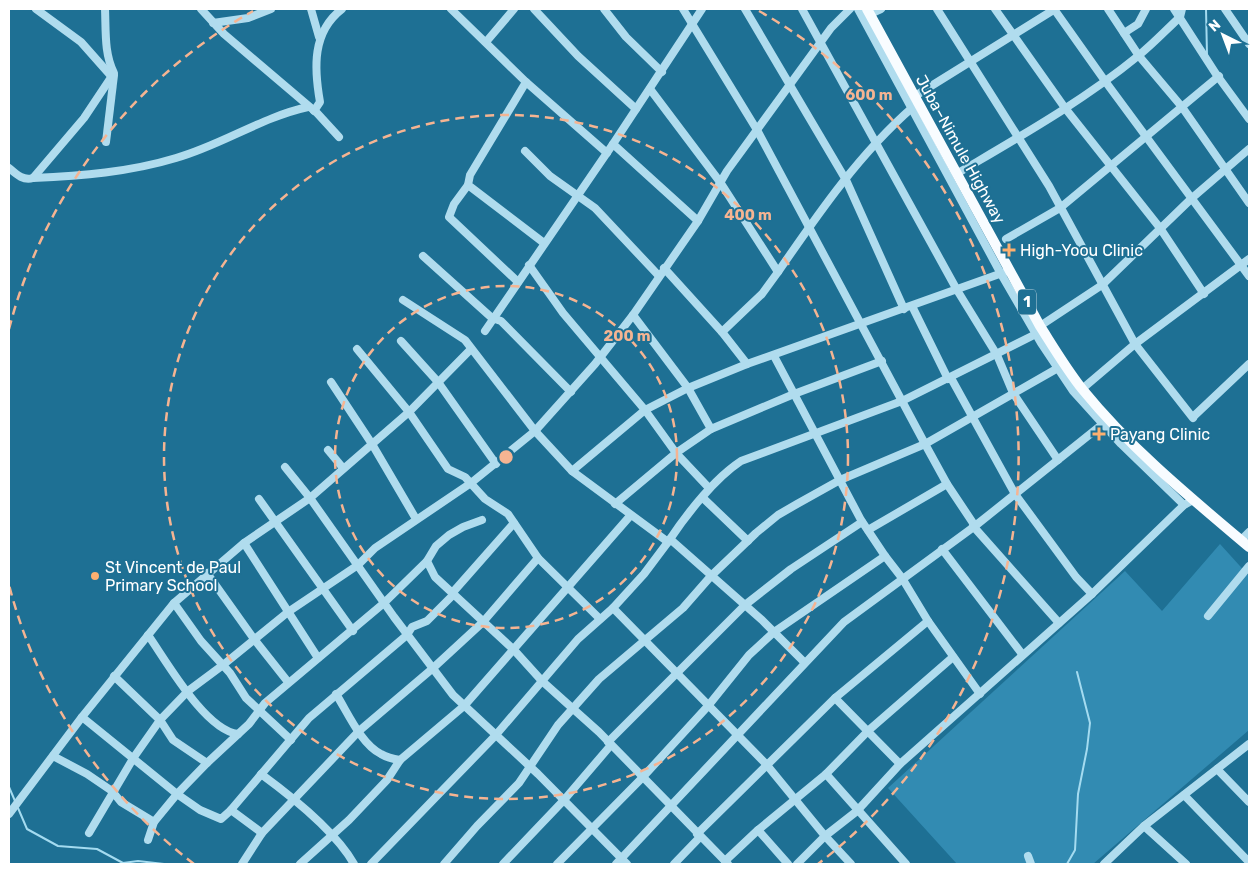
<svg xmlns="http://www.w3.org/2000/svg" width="1258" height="873" font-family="Rubik,sans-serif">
  <rect width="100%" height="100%" fill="#1e7094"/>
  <polygon fill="#328bb2" points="1220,544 1249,576 1249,730 1093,864 957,864 888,788 1125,571 1162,611"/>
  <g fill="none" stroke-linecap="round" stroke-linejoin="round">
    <g stroke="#a4dbf0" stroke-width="2">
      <polyline points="1206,9 1207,55"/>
      <polyline points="9,787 15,801"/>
      <polyline points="18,808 27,829 58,846 97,849 123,863 138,861 164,864"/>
      <polyline points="1067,864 1075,850 1078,794 1087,749 1090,723 1077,672"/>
    </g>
    <g stroke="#b0dcee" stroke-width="8">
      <polyline points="36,9 81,42 112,77"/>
      <polyline points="201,9 224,34 317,113 339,137"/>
      <polyline points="311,9 319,37"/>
      <polyline points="451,9 526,82 607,153"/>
      <polyline points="534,9 578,56 636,109"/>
      <polyline points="604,9 626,37 662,72"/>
      <polyline points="683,9 757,130 925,444 947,484 975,526"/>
      <polyline points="745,9 846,180 904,309"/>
      <polyline points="802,9 957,290 997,355 1013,393 1058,460"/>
      <polyline points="858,9 1001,274 1041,343 1073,391 1121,444 1184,505"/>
      <polyline points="937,9 1049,186 1135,344 1193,418"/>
      <polyline points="995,9 1065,108 1160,228 1204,294"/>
      <polyline points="1054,9 1105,81 1249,276"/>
      <polyline points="1108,9 1139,56 1182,107 1249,203"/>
      <polyline points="1174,9 1216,74 1249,119"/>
      <polyline points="1225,9 1249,44"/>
      <polyline points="870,14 881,9"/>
      <polyline points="213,23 248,18 271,9"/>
      <polyline points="1124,33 1138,24 1146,9"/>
      <polyline points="486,42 514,9"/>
      <polyline points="526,82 470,175 468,185 544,243"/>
      <path d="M650 89 720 182 778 272C818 214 859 154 913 107"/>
      <polyline points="915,96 1055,9"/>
      <path d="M314 111 320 102C314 68 312 32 342 9"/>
      <polyline points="106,142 114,75"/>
      <polyline points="613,144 698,221"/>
      <polyline points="525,151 550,176 595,208 659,276"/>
      <path d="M9 168C16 174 23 181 33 178L84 118 114 73C104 54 106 30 105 9"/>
      <path d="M958 173C1019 137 1083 101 1138 56 1153 44 1166 30 1180 17L1182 9"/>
      <path d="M33 178C81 176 130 172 176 158 222 145 262 117 308 107"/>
      <polyline points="468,185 454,204 449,217 518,282"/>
      <polyline points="1006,239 1060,208 1219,76"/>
      <polyline points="423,256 492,318 501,321 571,392"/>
      <polyline points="529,265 563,313 645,410 676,453 709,488"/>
      <polyline points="664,268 722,332 747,364"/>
      <path d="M403 300 465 340 535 431 572 471 668 542C686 515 714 479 741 461L902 401 1036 334"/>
      <polyline points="912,306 948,379"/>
      <polyline points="633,315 688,388 711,429 794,394 882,361"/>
      <polyline points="1040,326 1102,285 1192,198 1249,149"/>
      <polyline points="485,331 613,144 702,9"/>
      <polyline points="722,332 762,294 778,272"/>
      <polyline points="401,341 438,382 496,464"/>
      <polyline points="357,349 409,412 448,469 465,477 485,499 508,514 538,558 600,619"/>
      <polyline points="774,356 861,520 885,556 902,578 928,621 980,694"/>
      <polyline points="951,378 1015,494 1076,577 1092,594"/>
      <polyline points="331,382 372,444 416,519"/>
      <polyline points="1082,389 1135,344 1249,259"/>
      <polyline points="1194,416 1249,364"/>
      <polyline points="328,450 343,468"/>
      <polyline points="285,467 310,498 394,617 453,695 538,774 627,864"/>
      <polyline points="572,471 645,410 688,388 747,364 1005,272"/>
      <polyline points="703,498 748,541"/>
      <polyline points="259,499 353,631"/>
      <polyline points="615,504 676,453 711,429"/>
      <polyline points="482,520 463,527 449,535 436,546 427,561 435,577 514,650 542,681 599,732 728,864"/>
      <polyline points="973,526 1059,623"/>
      <polyline points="868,530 947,484"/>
      <polyline points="670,539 762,620 804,662"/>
      <polyline points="1241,540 1249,532"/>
      <polyline points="668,542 644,574 613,608 766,764 825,836 851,864"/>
      <polyline points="244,543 318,658"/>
      <polyline points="942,549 1022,654"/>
      <polyline points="207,573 254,639 288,682"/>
      <polyline points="174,603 201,641 230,673 246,698 291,740"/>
      <polyline points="1208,616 1249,566"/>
      <path d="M148 635C167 662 205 730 238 734"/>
      <polyline points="114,676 160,720 173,740 207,763"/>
      <path d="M336 694C348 713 361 744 381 754 386 757 393 759 400 760"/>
      <polyline points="835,698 900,764"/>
      <polyline points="82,717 177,794 200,810 221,819 230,811 309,718 407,635 412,627 427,621 453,595 454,591 514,523"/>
      <polyline points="608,742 745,605 791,569 862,522"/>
      <polyline points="53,756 87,774 112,791 121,802 154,822"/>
      <polyline points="1217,769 1249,802"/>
      <path d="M261 774C291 796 336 832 354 864"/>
      <polyline points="826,774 906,864"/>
      <polyline points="1184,795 1249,862"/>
      <polyline points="231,810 262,833"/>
      <polyline points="9,814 82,717 174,603 244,543 310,498 409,412 471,349"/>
      <polyline points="1144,826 1186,864"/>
      <polyline points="758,830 788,864"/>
      <polyline points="89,833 134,757 160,720 188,691 223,665 288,612 358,565 375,548 471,483 535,431 595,364 633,315 698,221 727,171 831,28 850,9"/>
      <polyline points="697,834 835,698 928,621"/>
      <polyline points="148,840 154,822 177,794 207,763 249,724 265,703 384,603 427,561"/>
      <polyline points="1028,856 1031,864"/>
      <polyline points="725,861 758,830 826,774 869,730 953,657"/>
      <polyline points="242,864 262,833 359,731 432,669 483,622 538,558"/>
      <polyline points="300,864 349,820 387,780 400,760 464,706 630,516"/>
      <polyline points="371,864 495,736 578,639 613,608"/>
      <polyline points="444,864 477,826 519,783 558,725 599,679 683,608 711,576 756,533 778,515 797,504 840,480 925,444 1058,368"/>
      <polyline points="503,864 564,800 611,745"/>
      <polyline points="557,864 642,778 708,706 749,655 774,632 885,556"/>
      <polyline points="616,864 844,622 975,526 1104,423"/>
      <polyline points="674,864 700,837"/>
      <polyline points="797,864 825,836 857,811 900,764 1092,594 1184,505 1193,500"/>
      <polyline points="1104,864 1144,826 1249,744"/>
    </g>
    <path stroke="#f8fcff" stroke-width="10" d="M867 9 1040 326C1054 348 1067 370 1083 390 1131 449 1191 498 1249 547"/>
  </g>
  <g fill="none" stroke="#f5b492" stroke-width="2.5" stroke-dasharray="9 6">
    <circle cx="506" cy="457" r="171"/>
    <circle cx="506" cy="457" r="342"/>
    <path d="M194 864A513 513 0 0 1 9 585M9 329A513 513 0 0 1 253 11M759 11A513 513 0 0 1 818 864"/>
  </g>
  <g fill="#fdb070" stroke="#1e7094" stroke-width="2">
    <path d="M1006.5 242.5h5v5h5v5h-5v5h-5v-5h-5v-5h5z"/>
    <path d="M1096.5 426.5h5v5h5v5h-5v5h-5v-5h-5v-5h5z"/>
    <circle cx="95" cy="576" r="5"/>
  </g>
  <g text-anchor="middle" stroke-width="4" stroke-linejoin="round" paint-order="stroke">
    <rect fill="#1e7094" stroke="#bcd4df" stroke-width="1" x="1018" y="289.5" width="18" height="25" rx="4"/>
    <g font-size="15" font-weight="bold" fill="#fff">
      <text x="1027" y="307">1</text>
    </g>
    <g font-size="16" fill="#fff" stroke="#1e7094">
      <text transform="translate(961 149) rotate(61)" y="6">Juba–Nimule Highway</text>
    </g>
    <g font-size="16" fill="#fff" stroke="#1e7094" text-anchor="start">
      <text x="1020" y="256">High-Yoou Clinic</text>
      <text x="1110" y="440">Payang Clinic</text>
      <text x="105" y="573">St Vincent de Paul<tspan x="105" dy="18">Primary School</tspan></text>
    </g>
  </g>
  <circle cx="506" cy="457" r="8" fill="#f5b492" stroke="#1e7094" stroke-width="2.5"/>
  <g font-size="15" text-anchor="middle" font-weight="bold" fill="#f5b492" stroke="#1e7094" stroke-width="4" stroke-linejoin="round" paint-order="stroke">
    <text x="869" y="100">600 m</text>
    <text x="748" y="220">400 m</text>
    <text x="627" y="341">200 m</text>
  </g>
  <rect width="1258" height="873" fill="none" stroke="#ffffff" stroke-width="20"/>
  <g transform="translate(1223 35) rotate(318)" stroke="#1e7094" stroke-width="4" paint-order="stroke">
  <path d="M0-4L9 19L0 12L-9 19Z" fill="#ffffff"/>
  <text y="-8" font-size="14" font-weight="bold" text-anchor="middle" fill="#ffffff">N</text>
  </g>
</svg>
